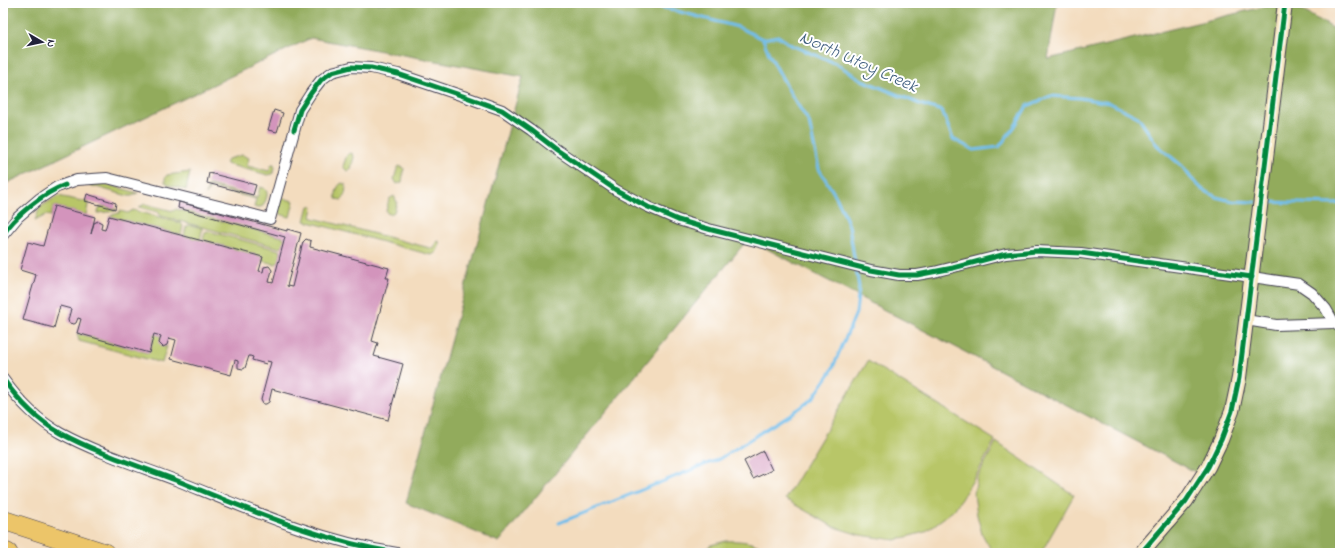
<svg xmlns="http://www.w3.org/2000/svg" width="1343" height="556" font-family="'Indie Flower',sans-serif">
  <rect width="100%" height="100%" fill="#fff"/>
  <filter id="ink" filterUnits="userSpaceOnUse"><feTurbulence type="fractalNoise" baseFrequency=".025" numOctaves="2"/><feDisplacementMap in="SourceGraphic" scale="8" xChannelSelector="R" yChannelSelector="G"/><feConvolveMatrix kernelMatrix="1 2 1 2 8 2 1 2 1" color-interpolation-filters="sRGB"/></filter>
  <filter id="wash" filterUnits="userSpaceOnUse"><feTurbulence type="fractalNoise" baseFrequency=".012" numOctaves="4" result="noise"/><feDisplacementMap in="SourceGraphic" scale="16" xChannelSelector="R" yChannelSelector="G"/><feGaussianBlur stdDeviation="0.9" result="paint"/><feColorMatrix in="noise" values="0 0 0 0 0 0 0 0 0 0 0 0 0 0 0 0 0 1.4 0 .05"/><feComposite in="paint" operator="in"/></filter>
  <g filter="url(#wash)">
    <rect width="100%" height="100%" fill="#f3dcbe"/>
    <g fill="#b8c668" stroke="#6d7452">
      <polygon points="350,153 353,154 354,157 351,169 347,171 345,169 343,166 347,155"/>
      <polygon points="242,155 249,158 247,166 269,171 272,164 274,164 275,168 273,174 268,175 226,164 225,163 228,159"/>
      <polygon points="399,166 404,168 402,182 397,184 394,179 397,169"/>
      <polygon points="190,172 186,190 169,185 165,182 165,178 167,175"/>
      <polygon points="102,183 138,193 132,196 128,196 89,185 89,184"/>
      <path d="M342 183 346 185C346 190 345 196 342 200L336 199C335 194 337 185 342 183Z"/>
      <path d="M209 185 257 198 260 187 264 188C270 193 266 200 263 206L257 208 254 207 256 199 210 187 206 195Z"/>
      <polygon points="58,196 87,202 88,205 86,215 54,206 51,216 46,215 35,221 39,208"/>
      <polygon points="394,196 397,202 394,212 391,214 388,214 386,211 389,199"/>
      <path d="M281 198 294 201 290 217C277 214 275 212 281 198Z"/>
      <polygon points="145,204 173,211 176,209 282,237 285,239 283,247 280,248 161,216 158,212 139,207"/>
      <polygon points="103,206 116,209 115,211 98,213 99,208"/>
      <path d="M309 206 313 207 311 217 313 218 434 249 436 242 439 241C440 247 437 254 431 255L305 221Z"/>
      <polygon points="133,210 181,223 183,226 181,235 109,216 119,213 120,211 128,213"/>
      <polygon points="190,225 202,228 202,231 200,240 184,236 186,227"/>
      <polygon points="208,231 279,250 281,253 279,262 275,264 262,261 262,257 203,240 205,232"/>
      <polygon points="77,333 149,353 154,334 161,336 160,344 164,347 167,346 162,363 79,341"/>
      <polygon points="868,361 995,440 977,474 954,510 925,532 895,540 860,535 834,527 785,499"/>
      <polygon points="996,442 1074,495 1041,553 993,553 982,534 977,515 974,494 977,478"/>
      <path d="M726 541C749 540 755 544 775 553H700L711 545Z"/>
    </g>
    <polygon fill="#92ab5c" stroke="#5a664c" points="3,3 1057,3 1048,59 1279,3 1289,3 1340,32 1340,553 1142,553 1201,475 748,239 499,542 406,503 523,77 311,38 3,185"/>
    <g fill="none" stroke-linecap="round" stroke-linejoin="round">
      <g stroke="#71beeb" stroke-width="3">
        <polyline points="650,3 661,7 738,27 763,39 778,36 791,45 835,63 862,80 920,104 942,111 953,139 974,150 999,147 1015,126 1027,106 1051,96 1080,98 1110,103 1138,117 1157,145 1182,166 1191,178 1202,189 1216,197 1232,201 1256,202"/>
        <polyline points="1264,202 1335,204 1340,203"/>
        <polyline points="559,523 719,459 800,408 813,398 831,372 856,313 859,287 849,226 843,211 835,195 819,169 809,122 792,96 769,54 763,39"/>
      </g>
    </g>
    <g id="blocks">
      <g fill="#d394bc">
        <polygon points="274,110 283,113 277,132 268,130"/>
        <polygon points="209,173 256,185 253,195 207,183"/>
        <polygon points="87,194 116,203 115,209 85,201"/>
        <polygon points="179,202 287,231 287,229 301,233 287,286 292,287 303,242 306,239 311,241 310,247 389,268 386,278 389,278 372,341 378,343 374,356 403,364 388,420 272,389 269,402 266,404 263,404 261,400 271,362 267,361 266,364 252,360 253,357 250,356 249,356 245,368 243,369 238,368 238,361 235,360 231,375 171,359 176,340 169,338 167,345 163,347 159,343 161,336 154,334 149,353 77,333 81,319 78,318 76,323 74,324 69,323 68,320 71,309 60,306 54,328 23,320 36,275 20,270 28,242 43,246 54,206 95,217 91,234 94,223 98,221 102,223 101,229 105,230 109,216 263,257 259,271 263,272 264,267 269,266 272,270 269,282 273,283 285,237 178,208"/>
        <polygon points="763,451 772,470 753,479 744,461"/>
      </g>
    </g>
  </g>
  <g filter="url(#ink)">
    <use href="#blocks" fill-opacity="0" stroke="#413e4f" stroke-width="1"/>
    <g fill="none" stroke-linecap="round" stroke-linejoin="round">
      <defs>
        <g id="street">
          <polyline points="3,235 18,217 39,199 57,187 77,180 107,178 270,219 300,110 311,93 321,80 332,72 351,67 371,68 398,74 466,97 502,110 531,130 557,150 616,190 648,207 678,220 712,230 871,270 899,275 917,275 934,272 1006,254 1036,251 1081,253 1252,277 1299,284 1312,293 1326,309 1334,323 1340,327"/>
          <polyline points="1246,320 1276,325 1334,323"/>
          <path d="M3 379C18 400 37 420 60 433 97 453 139 466 178 481 250 510 320 541 397 553"/>
        </g>
        <polyline id="secondary" points="1141,553 1186,501 1208,467 1221,440 1232,411 1239,378 1285,3"/>
        <g id="highway">
          <polyline points="3,520 105,553"/>
          <polyline points="3,551 8,553"/>
        </g>
      </defs>
      <use href="#street" stroke="#413e4f" stroke-width="12"/>
      <use href="#secondary" stroke="#413e4f" stroke-width="16"/>
      <use href="#highway" stroke="#413e4f" stroke-width="20"/>
      <use href="#street" stroke="#fff" stroke-width="10"/>
      <use href="#secondary" stroke="#f7e8c3" stroke-width="14"/>
      <use href="#highway" stroke="#ecc569" stroke-width="19"/>
      <defs>
        <g id="cycleway">
          <polyline points="294,130 300,110 311,93 321,80 332,72 351,67 371,68 398,74 466,97 502,110 531,130 557,150 616,190 648,207 678,220 712,230 871,270 899,275 917,275 953,268 1006,254 1036,251 1081,253 1252,277"/>
          <path d="M3 235C13 217 45 192 65 185"/>
          <path d="M3 379C18 400 37 420 60 433 97 453 139 466 178 481 250 510 320 541 397 553"/>
          <polyline points="1141,553 1186,501 1208,467 1221,440 1232,411 1239,378 1285,3"/>
        </g>
      </defs>
      <use href="#cycleway" stroke="#fff" stroke-width="8"/>
      <use href="#cycleway" stroke="#00873e" stroke-width="5"/>
    </g>
  </g>
  <g text-anchor="middle" stroke-width="4" stroke-linejoin="round" paint-order="stroke">
    <g font-size="18" font-style="italic" fill="#426081" stroke="#fff">
      <text transform="translate(859 61) rotate(24)" y="6">North Utoy Creek</text>
    </g>
  </g>
  <rect width="1343" height="556" fill="none" stroke="#fff" stroke-width="16"/>
  <g transform="translate(42 42) rotate(99)" stroke="#ffffff" stroke-width="3" paint-order="stroke">
  <path d="M0-3L7 15L0 10L-7 15Z" fill="#22223b"/>
  <text y="-6" font-size="11" font-weight="bold" text-anchor="middle" fill="#22223b">N</text>
  </g>
</svg>
